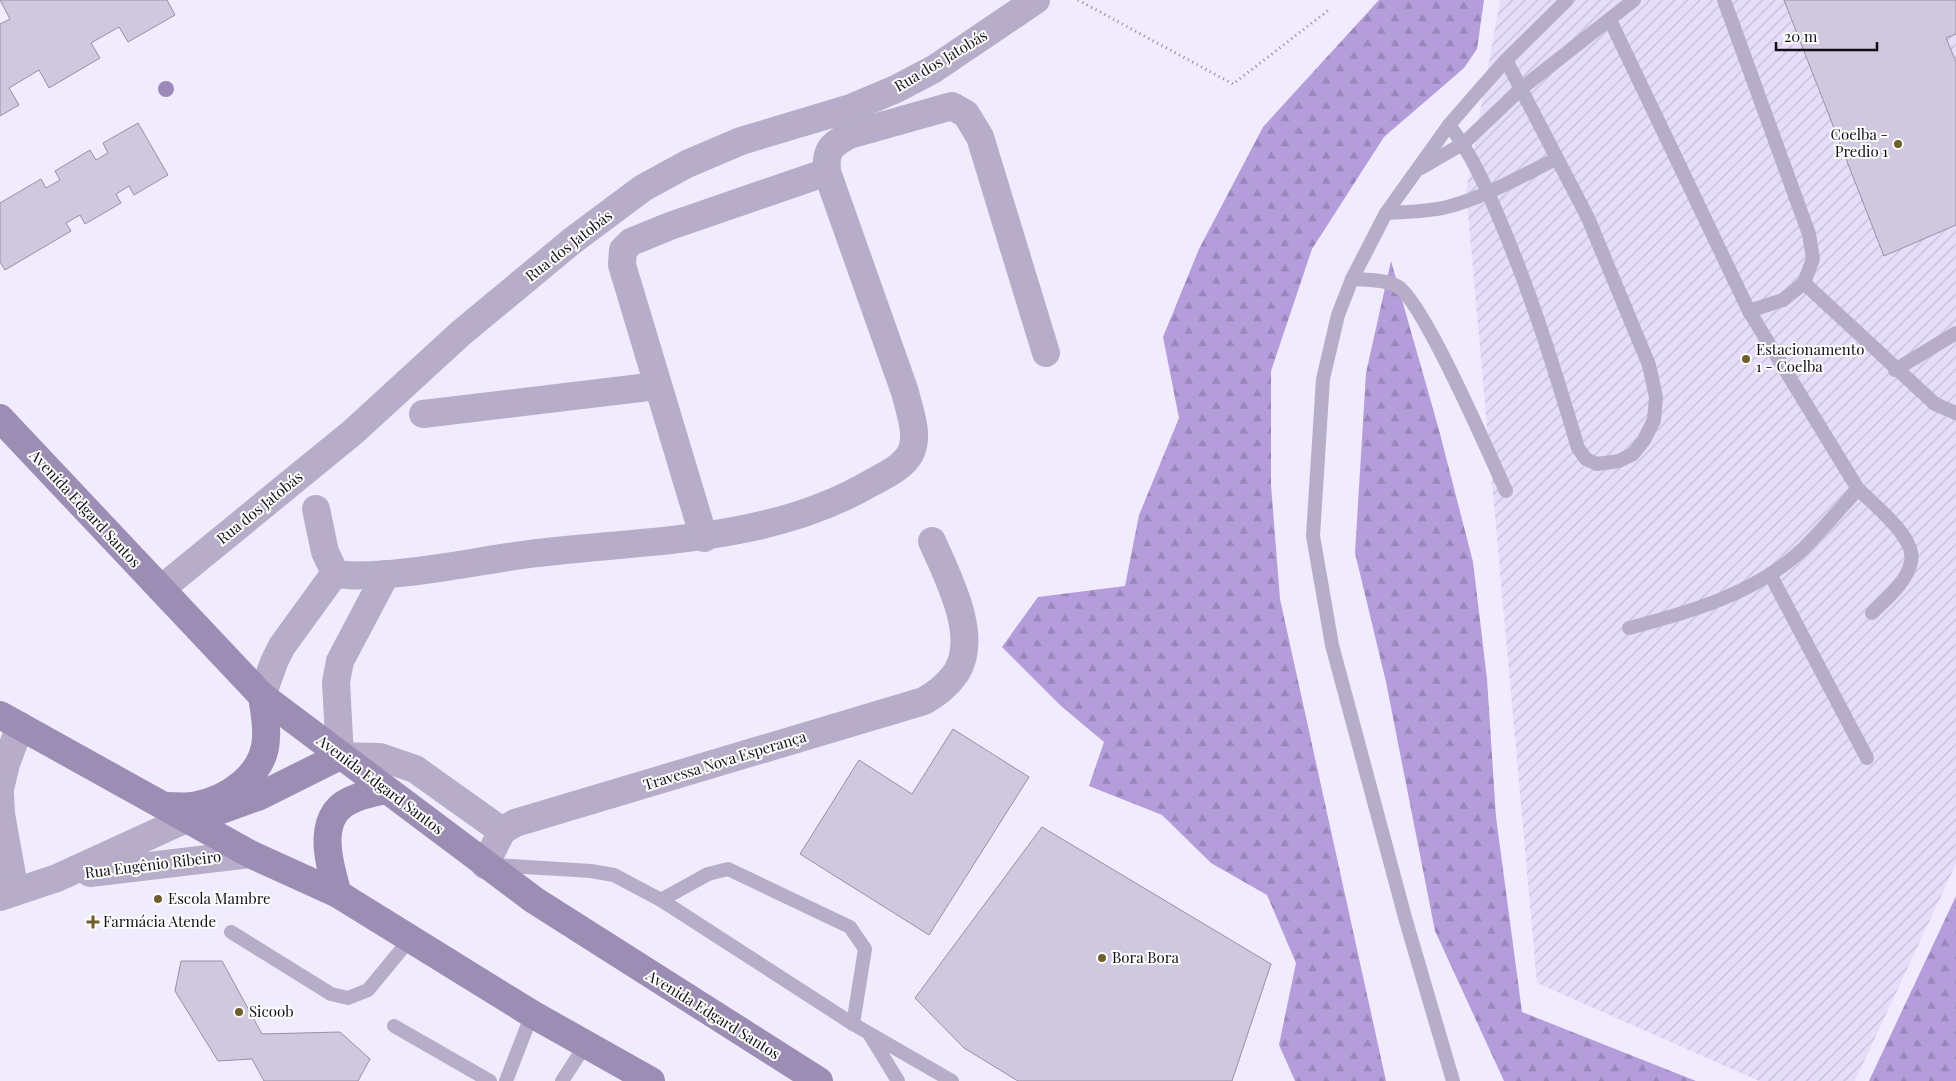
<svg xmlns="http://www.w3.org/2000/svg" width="1956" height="1081" font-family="'Playfair Display',serif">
  <defs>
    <pattern id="industrial-furrows" width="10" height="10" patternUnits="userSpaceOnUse" patternTransform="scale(1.25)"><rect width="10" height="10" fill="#e7ddfb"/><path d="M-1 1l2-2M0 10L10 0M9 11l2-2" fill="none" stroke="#c5bcd6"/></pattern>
    <pattern id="forest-firs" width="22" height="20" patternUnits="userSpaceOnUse" patternTransform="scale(1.25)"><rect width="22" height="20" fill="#b49dda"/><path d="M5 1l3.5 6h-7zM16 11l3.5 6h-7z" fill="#9a86ba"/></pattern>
  </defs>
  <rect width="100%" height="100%" fill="#f1ebfe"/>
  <polygon fill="url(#industrial-furrows)" points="1500,0 1956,0 1956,864 1855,1081 1759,1081 1537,983 1466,192"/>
  <g fill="url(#forest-firs)">
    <polygon points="1379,0 1484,0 1477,49 1464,68 1384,137 1312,249 1271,371 1271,485 1280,599 1386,1081 1295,1081 1279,1045 1296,963 1267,895 1211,863 1162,815 1089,786 1104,742 1061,706 1002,647 1038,597 1125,586 1139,515 1179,418 1163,337 1199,249 1263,127"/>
    <polygon points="1391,261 1439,430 1473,562 1487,679 1496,817 1522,1012 1696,1081 1504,1081 1435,931 1386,682 1355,553 1366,373"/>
    <polygon points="1956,896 1956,1081 1869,1081"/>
  </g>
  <g fill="#d0c8df" stroke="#9790a6">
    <polygon points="0,0 167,0 175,15 128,42 119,27 91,43 100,58 49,88 39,70 9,88 19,105 0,116 0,24 10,19"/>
    <polygon points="1784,0 1956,0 1956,34 1946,38 1956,62 1956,225 1884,256"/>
    <polygon points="138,123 168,175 134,195 129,186 116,194 121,203 85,224 80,215 66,223 71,231 5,270 0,262 0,203 41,179 46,188 60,180 55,171 90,150 96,160 108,153 103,143"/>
    <polygon points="953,729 1029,777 929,935 800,854 859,760 912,794"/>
    <polygon points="1042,827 1271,964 1232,1081 1018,1081 964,1048 915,998"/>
    <polygon points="181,961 222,961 262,1034 340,1032 370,1059 358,1081 264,1081 252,1059 218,1061 175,991"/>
  </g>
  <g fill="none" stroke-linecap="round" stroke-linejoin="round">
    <polyline stroke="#8c8795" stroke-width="3" stroke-dasharray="1 4" stroke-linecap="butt" points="1078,0 1233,84 1330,9"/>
    <g stroke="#b7adc9" stroke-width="14">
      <polyline points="1724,0 1809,234 1813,259 1804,283 1783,300 1749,311"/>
      <path d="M1610 20 1749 311 1858 489C1840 509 1823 529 1804 548 1757 593 1691 612 1629 628"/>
      <path d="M1449 125C1471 153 1485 185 1499 218 1531 293 1555 370 1578 448L1586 459 1597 464 1619 461 1633 454 1644 440 1654 420 1656 397 1649 365 1588 218 1506 60"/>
      <polyline points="1421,168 1464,143 1522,88 1634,0"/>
      <path d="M1386 213C1406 212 1427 212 1447 207 1485 197 1521 176 1556 159"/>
      <path d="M1352 279C1366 280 1385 279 1397 286 1423 300 1490 456 1506 491"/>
      <polyline points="1804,283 1935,404 1956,413"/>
      <polyline points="1895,370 1956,333"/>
      <path d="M1858 489C1873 504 1917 538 1911 562 1907 582 1886 599 1872 613"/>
      <polyline points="1770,574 1867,758"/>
      <polyline points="494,865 591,871 614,875 661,900 853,1024 952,1081"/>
      <polyline points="661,900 708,874 728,869 850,927 865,949 853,1024"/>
      <polyline points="231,932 331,994 348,998 368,990 411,938"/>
      <polyline points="394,1026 490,1081"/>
      <polyline points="870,1035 898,1081"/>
      <polyline points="506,1081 532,1014"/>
      <polyline points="562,1081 586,1044"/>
      <polyline points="1453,1081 1406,921 1332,645 1313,536 1323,379 1338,315 1352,279 1386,213 1449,125 1475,95 1506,60 1567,0"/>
    </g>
    <g stroke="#b7adc9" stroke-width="28">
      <polyline points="423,414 657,386"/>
      <path d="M316 509 325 552 335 573C347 577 360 575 373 575 420 573 468 563 515 556 634 539 763 546 871 483 884 476 902 468 910 454 920 436 909 410 905 392L827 172C825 150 831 145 849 135L952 106 966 114 980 137 1046 353"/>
      <polyline points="704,538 622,265 623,250 631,242 670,226 827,172"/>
      <polyline points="386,574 340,661 336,682 340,756 380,757 415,769 502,831"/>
      <polyline points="161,589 353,432 461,333 572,241 643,188 687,164 741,141 851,108 896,89 934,69 1036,0"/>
      <polyline points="262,696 274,662 282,646 335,573"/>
      <path d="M485 865 502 831 515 823 924 701C937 693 947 686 956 673 980 636 947 576 932 541"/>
    </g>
    <g stroke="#b7adc9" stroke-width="28">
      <polyline points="0,789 6,764 20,726"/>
      <polyline points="0,794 1,814 15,892"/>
      <polyline points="90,873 250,854"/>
      <polyline points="0,897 57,878 186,819"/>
    </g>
    <g stroke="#9c8db5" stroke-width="28">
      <polyline points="0,418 262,696 534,900 819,1081"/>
      <polyline points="0,715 250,854 338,894 532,1014 651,1081"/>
      <path d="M166 806C175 806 185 807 193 806 227 800 265 775 266 738 267 724 264 710 262 696"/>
      <polyline points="221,810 260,796 340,756"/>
      <path d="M338 894C329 863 313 813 356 798 365 794 376 792 386 790"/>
    </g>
  </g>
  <circle fill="#9c88b9" cx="166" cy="89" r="8"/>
  <g fill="#6e5e2c" stroke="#fcfcfc" stroke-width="2">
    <circle cx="1898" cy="144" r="5"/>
    <circle cx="1746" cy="359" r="5"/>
    <circle cx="158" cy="899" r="5"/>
    <path d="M90.5 914.5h5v5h5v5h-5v5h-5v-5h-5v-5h5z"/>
    <circle cx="1102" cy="958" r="5"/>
    <circle cx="239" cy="1012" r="5"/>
  </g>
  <g text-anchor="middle" stroke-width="4" stroke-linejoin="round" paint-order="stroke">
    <g font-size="15" fill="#110e16" stroke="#fcfcfc">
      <text transform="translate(941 61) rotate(-31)" y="5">Rua dos Jatobás</text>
      <text transform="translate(569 246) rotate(-38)" y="5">Rua dos Jatobás</text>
      <text transform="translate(260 508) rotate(-39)" y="5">Rua dos Jatobás</text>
      <text transform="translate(85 509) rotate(47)" y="5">Avenida Edgard Santos</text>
      <text transform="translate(725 761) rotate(-17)" y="5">Travessa Nova Esperança</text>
      <text transform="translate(380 785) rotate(37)" y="5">Avenida Edgard Santos</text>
      <text transform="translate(153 865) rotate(-7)" y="5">Rua Eugênio Ribeiro</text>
      <text transform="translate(713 1015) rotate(32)" y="5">Avenida Edgard Santos</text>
    </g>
    <g font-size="15" fill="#110e16" stroke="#fcfcfc" text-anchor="start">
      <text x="1888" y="140" text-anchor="end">Coelba -<tspan x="1888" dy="17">Predio 1</tspan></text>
      <text x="1756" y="355">Estacionamento<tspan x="1756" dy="17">1 - Coelba</tspan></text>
      <text x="168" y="904">Escola Mambre</text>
      <text x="103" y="927">Farmácia Atende</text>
      <text x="1112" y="963">Bora Bora</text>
      <text x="249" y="1017">Sicoob</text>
    </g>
  </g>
  <path d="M1776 42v8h101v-8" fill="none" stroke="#110e16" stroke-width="2.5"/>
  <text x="1784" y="42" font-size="15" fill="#110e16" stroke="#fcfcfc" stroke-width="4" paint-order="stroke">20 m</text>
</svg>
